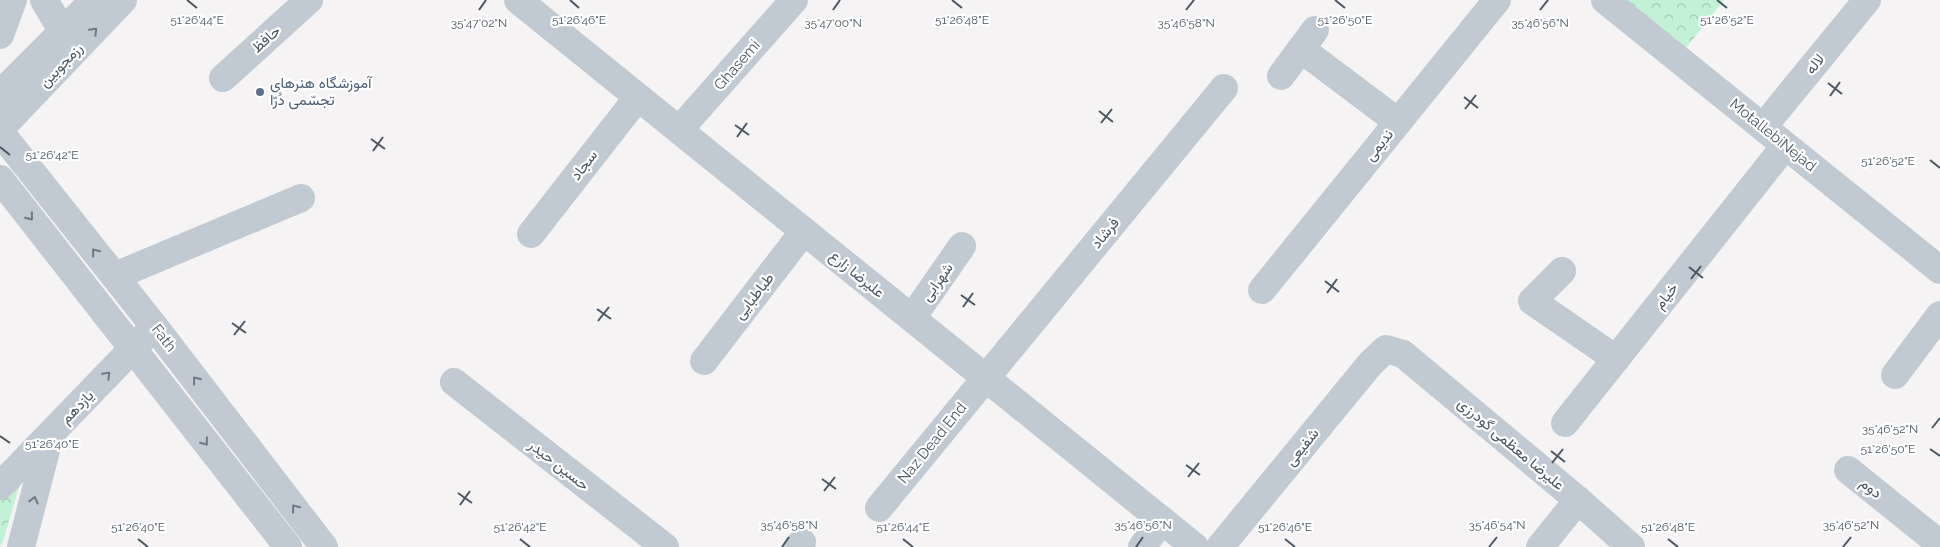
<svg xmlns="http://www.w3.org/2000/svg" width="1940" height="547" font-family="Raleway,Vazirmatn,sans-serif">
  <defs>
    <pattern id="park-crowns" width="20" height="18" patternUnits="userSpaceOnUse" patternTransform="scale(1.25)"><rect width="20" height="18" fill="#c3f1d5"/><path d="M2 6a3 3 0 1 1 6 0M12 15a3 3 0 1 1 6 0" fill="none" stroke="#a0c6b0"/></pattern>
  </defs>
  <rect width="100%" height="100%" fill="#f5f3f3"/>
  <g fill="url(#park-crowns)">
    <polygon points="1615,0 1724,0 1682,53"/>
    <polygon points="22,476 4,538 0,547 0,500"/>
  </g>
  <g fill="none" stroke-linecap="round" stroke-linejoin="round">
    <g stroke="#c1cad2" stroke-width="28">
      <polyline points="44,0 63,32"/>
      <polyline points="518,0 1195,547"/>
      <polyline points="1605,0 1940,270"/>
      <polyline points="0,35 13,0"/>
      <polyline points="1301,49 1398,122"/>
      <polyline points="1281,76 1315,30"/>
      <polyline points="223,78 309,0"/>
      <polyline points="0,94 94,0"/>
      <polyline points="1763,127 1867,0"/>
      <polyline points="0,129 123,0"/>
      <polyline points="679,130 794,0"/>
      <polyline points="0,132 154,326 324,547"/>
      <polyline points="0,179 288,547"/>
      <polyline points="531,234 638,97"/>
      <polyline points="1562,271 1532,301 1616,359"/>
      <polyline points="115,276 301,198"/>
      <polyline points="1262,290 1497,0"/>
      <polyline points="912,318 962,246"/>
      <polyline points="704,361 804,231"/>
      <polyline points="1895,375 1940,315"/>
      <polyline points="454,382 665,547"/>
      <polyline points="1565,423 1785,146"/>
      <polyline points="1848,470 1940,544"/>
      <polyline points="0,486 145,336"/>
      <polyline points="879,508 1224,88"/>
      <polyline points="21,547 50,435"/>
      <polyline points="798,547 802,542"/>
      <polyline points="1142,547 1162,520"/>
      <polyline points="1220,547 1370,364 1386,349 1403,354 1578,500 1631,547"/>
      <polyline points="1540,547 1578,500"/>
    </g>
  </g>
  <defs><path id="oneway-chevron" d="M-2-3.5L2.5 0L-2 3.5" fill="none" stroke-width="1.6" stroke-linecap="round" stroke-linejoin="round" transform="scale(1.25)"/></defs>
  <g stroke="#6e7983">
    <use href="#oneway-chevron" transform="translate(94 31) rotate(-46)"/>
    <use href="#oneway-chevron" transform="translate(30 217) rotate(52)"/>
    <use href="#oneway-chevron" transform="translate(95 252) rotate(-129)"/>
    <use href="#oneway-chevron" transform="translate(107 375) rotate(-46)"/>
    <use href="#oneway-chevron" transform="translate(196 380) rotate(-128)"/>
    <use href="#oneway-chevron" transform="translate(205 442) rotate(52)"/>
    <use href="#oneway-chevron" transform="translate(34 500) rotate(-76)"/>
    <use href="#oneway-chevron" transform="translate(295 508) rotate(-128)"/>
  </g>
  <path fill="none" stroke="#4a5661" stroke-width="2" d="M187 0 197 8M570 0 579 8M952 0 962 8M1335 0 1345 8M1717 0 1727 8M479 10 486 0M833 10 840 0M1186 10 1194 0M1540 10 1548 0M1828 83 1842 94M1830 96 1840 82M1464 97 1478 108M1465 109 1476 95M1099 111 1113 122M1101 123 1112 109M735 125 749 135M737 137 747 123M371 139 385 149M0 147 10 155M373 151 383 137M1930 160 1940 168M1689 267 1703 278M1691 279 1701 266M1325 281 1339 292M1327 293 1337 279M961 295 975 305M963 307 973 293M597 309 611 319M598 321 609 307M232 323 246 333M234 335 245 321M1932 428 1940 418M0 436 10 443M1930 449 1940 456M1551 451 1565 462M1552 463 1563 449M1186 465 1200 475M1188 477 1199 463M822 479 836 489M824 491 835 477M458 493 472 503M460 505 470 491M138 539 148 547M520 539 530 547M903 539 913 547M1285 539 1295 547M1668 539 1678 547M782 547 789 537M1136 547 1143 537M1489 547 1497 537M1843 547 1851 537"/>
  <circle fill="#5c6f8a" stroke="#fff" stroke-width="2" cx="260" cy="92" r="5"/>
  <g text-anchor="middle" stroke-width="4.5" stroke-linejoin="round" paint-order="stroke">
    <g font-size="15" fill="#4a5661" stroke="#fff">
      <text transform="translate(266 39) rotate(-42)" y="5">حافظ</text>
      <text transform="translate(1815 64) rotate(-51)" y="5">لاله</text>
      <text transform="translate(61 65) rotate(-46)" y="5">رزمجوبین</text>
      <text transform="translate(737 65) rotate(-49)" y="5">Ghasemi</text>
      <text transform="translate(1773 135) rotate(39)" y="5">MotallebiNejad</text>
      <text transform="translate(1379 145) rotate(-51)" y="5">ندیمی</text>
      <text transform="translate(584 165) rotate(-52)" y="5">سجاد</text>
      <text transform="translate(1105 233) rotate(-51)" y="5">فرشاد</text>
      <text transform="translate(857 274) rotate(39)" y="5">علیرضا زارع</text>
      <text transform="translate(937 282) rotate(-55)" y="5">شهرابی</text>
      <text transform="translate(754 296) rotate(-52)" y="5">طباطبایی</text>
      <text transform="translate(1666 296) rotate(-52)" y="5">خیام</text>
      <text transform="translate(164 338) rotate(52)" y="5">Fath</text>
      <text transform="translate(77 407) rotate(-46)" y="5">یازدهم</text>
      <text transform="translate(932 443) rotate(-51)" y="5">Naz Dead End</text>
      <text transform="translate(1511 444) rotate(40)" y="5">علیرضا معظمی گودرزی</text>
      <text transform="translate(1302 447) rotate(-51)" y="5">شفیعی</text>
      <text transform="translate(559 465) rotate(38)" y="5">حسین حیدر</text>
      <text transform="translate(1871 488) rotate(39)" y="5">دوم</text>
    </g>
    <g font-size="15" fill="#4e5e75" stroke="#fff" text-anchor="start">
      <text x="270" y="88">آموزشگاه هنرهای<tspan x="270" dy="17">تجسّمی دُرّا</tspan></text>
    </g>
  </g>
  <g font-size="12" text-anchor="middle" fill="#4a5661" stroke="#fff" stroke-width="4.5" stroke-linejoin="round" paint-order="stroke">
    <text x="1727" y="24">51°26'52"E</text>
    <text x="197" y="24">51°26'44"E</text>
    <text x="579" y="24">51°26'46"E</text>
    <text x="962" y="24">51°26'48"E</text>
    <text x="1345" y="24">51°26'50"E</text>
    <text x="479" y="27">35°47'02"N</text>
    <text x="833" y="27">35°47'00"N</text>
    <text x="1186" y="27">35°46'58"N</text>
    <text x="1540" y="27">35°46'56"N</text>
    <text x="52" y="159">51°26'42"E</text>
    <text x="1888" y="165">51°26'52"E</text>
    <text x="1890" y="433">35°46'52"N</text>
    <text x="52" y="448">51°26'40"E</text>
    <text x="1888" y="453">51°26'50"E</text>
    <text x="789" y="529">35°46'58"N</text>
    <text x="1143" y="529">35°46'56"N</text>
    <text x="1497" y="529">35°46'54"N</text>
    <text x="1851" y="529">35°46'52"N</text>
    <text x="138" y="531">51°26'40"E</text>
    <text x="520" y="531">51°26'42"E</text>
    <text x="903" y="531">51°26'44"E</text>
    <text x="1285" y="531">51°26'46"E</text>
    <text x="1668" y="531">51°26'48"E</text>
  </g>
</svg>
